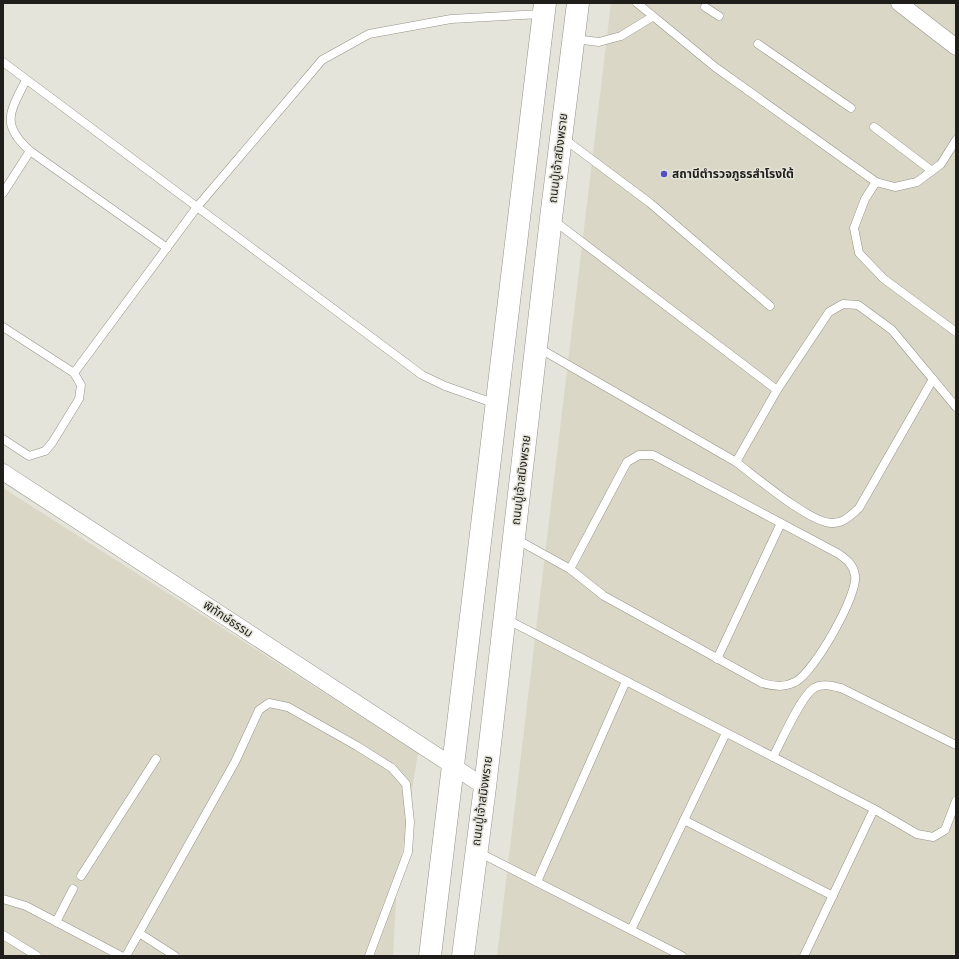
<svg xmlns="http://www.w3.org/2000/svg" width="959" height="959" font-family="'Nunito Sans','Noto Sans Thai',sans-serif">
  <rect width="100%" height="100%" fill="#e5e4da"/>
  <g fill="#dad7c6">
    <polygon points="611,3 956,3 956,956 497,956"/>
    <polygon points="3,488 418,753 397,884 393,956 3,956"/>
  </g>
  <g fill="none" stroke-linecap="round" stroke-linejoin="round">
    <defs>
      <g id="lane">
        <polyline points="637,3 715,67 876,182 895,187 917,182 941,164 956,140"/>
        <polyline points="705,7 719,16"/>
        <polyline points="575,39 599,42 621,36 652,17"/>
        <polyline points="758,44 851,108"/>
        <polyline points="3,62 422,375 445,386 496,404"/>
        <path d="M26 80C10 112 0 124 30 151L167 248"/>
        <polyline points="874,127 932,171"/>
        <polyline points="563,138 650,203 770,306"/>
        <polyline points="876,182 865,199 854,228 859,253 884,279 956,332"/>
        <polyline points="3,193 30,151"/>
        <polyline points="3,327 74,373 81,385 79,399 52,443 45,451 29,456 3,439"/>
        <polyline points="537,347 736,462 777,390 553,220"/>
        <polyline points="74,373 197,207 322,60 369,34 451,19 542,14"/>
        <polyline points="777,390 829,312 843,304 858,305 892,330 956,407"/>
        <path d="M736 462C756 477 809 522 831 523 843 524 851 515 859 508L933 379"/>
        <path d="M516 539 570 569 627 462 639 455H653L839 554C847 560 853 564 855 575 859 594 813 674 795 682 783 688 774 686 762 683L604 596 570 569"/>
        <polyline points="506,619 874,809 917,834 933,837 945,830 956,801"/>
        <polyline points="717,659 781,523"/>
        <path d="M773 757C781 742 801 696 814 688 823 683 832 686 841 688L956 745"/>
        <polyline points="684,820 833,896"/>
        <polyline points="478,852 682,956"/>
        <polyline points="81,876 156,759"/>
        <polyline points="537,882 626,681"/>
        <polyline points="3,899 26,906 121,956"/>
        <polyline points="56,922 73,889"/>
        <polyline points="631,930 726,733"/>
        <polyline points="139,933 175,956"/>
        <polyline points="3,935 37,956"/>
        <polyline points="126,956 235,762 259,710 269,703 288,707 357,746 392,768 406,784 410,822 408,852 369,956"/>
        <polyline points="804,956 874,809"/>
      </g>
      <g id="street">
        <polyline points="899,3 956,47"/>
        <polyline points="3,472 485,787"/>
      </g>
      <g id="secondary">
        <polyline points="430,956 545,3"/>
        <polyline points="463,956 485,787 551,218 578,3"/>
      </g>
    </defs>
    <use href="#lane" stroke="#94938a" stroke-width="9"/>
    <use href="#street" stroke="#94938a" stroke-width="17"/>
    <use href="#secondary" stroke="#94938a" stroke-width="23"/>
    <use href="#lane" stroke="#fff" stroke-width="8"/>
    <use href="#street" stroke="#fff" stroke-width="16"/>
    <use href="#secondary" stroke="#fff" stroke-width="22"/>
  </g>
  <circle fill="#544fc6" stroke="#e5e4da" stroke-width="1.5" cx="664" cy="174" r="4"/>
  <g text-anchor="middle" stroke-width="3" stroke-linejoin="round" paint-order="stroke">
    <g font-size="12" fill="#1f1e1b" stroke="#e5e4da">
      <text transform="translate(558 158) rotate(-83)" y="4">ถนนปู่เจ้าสมิงพราย</text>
      <text transform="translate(521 480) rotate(-83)" y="4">ถนนปู่เจ้าสมิงพราย</text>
      <text transform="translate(228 619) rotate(33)" y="4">พิทักษ์ธรรม</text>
      <text transform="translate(482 801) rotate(-82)" y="4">ถนนปู่เจ้าสมิงพราย</text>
    </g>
    <g font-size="12" font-weight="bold" fill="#1f1e1b" stroke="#e5e4da" text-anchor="start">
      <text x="672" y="178">สถานีตำรวจภูธรสำโรงใต้</text>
    </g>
  </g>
  <rect width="959" height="959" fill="none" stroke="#1f1e1b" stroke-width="8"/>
</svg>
